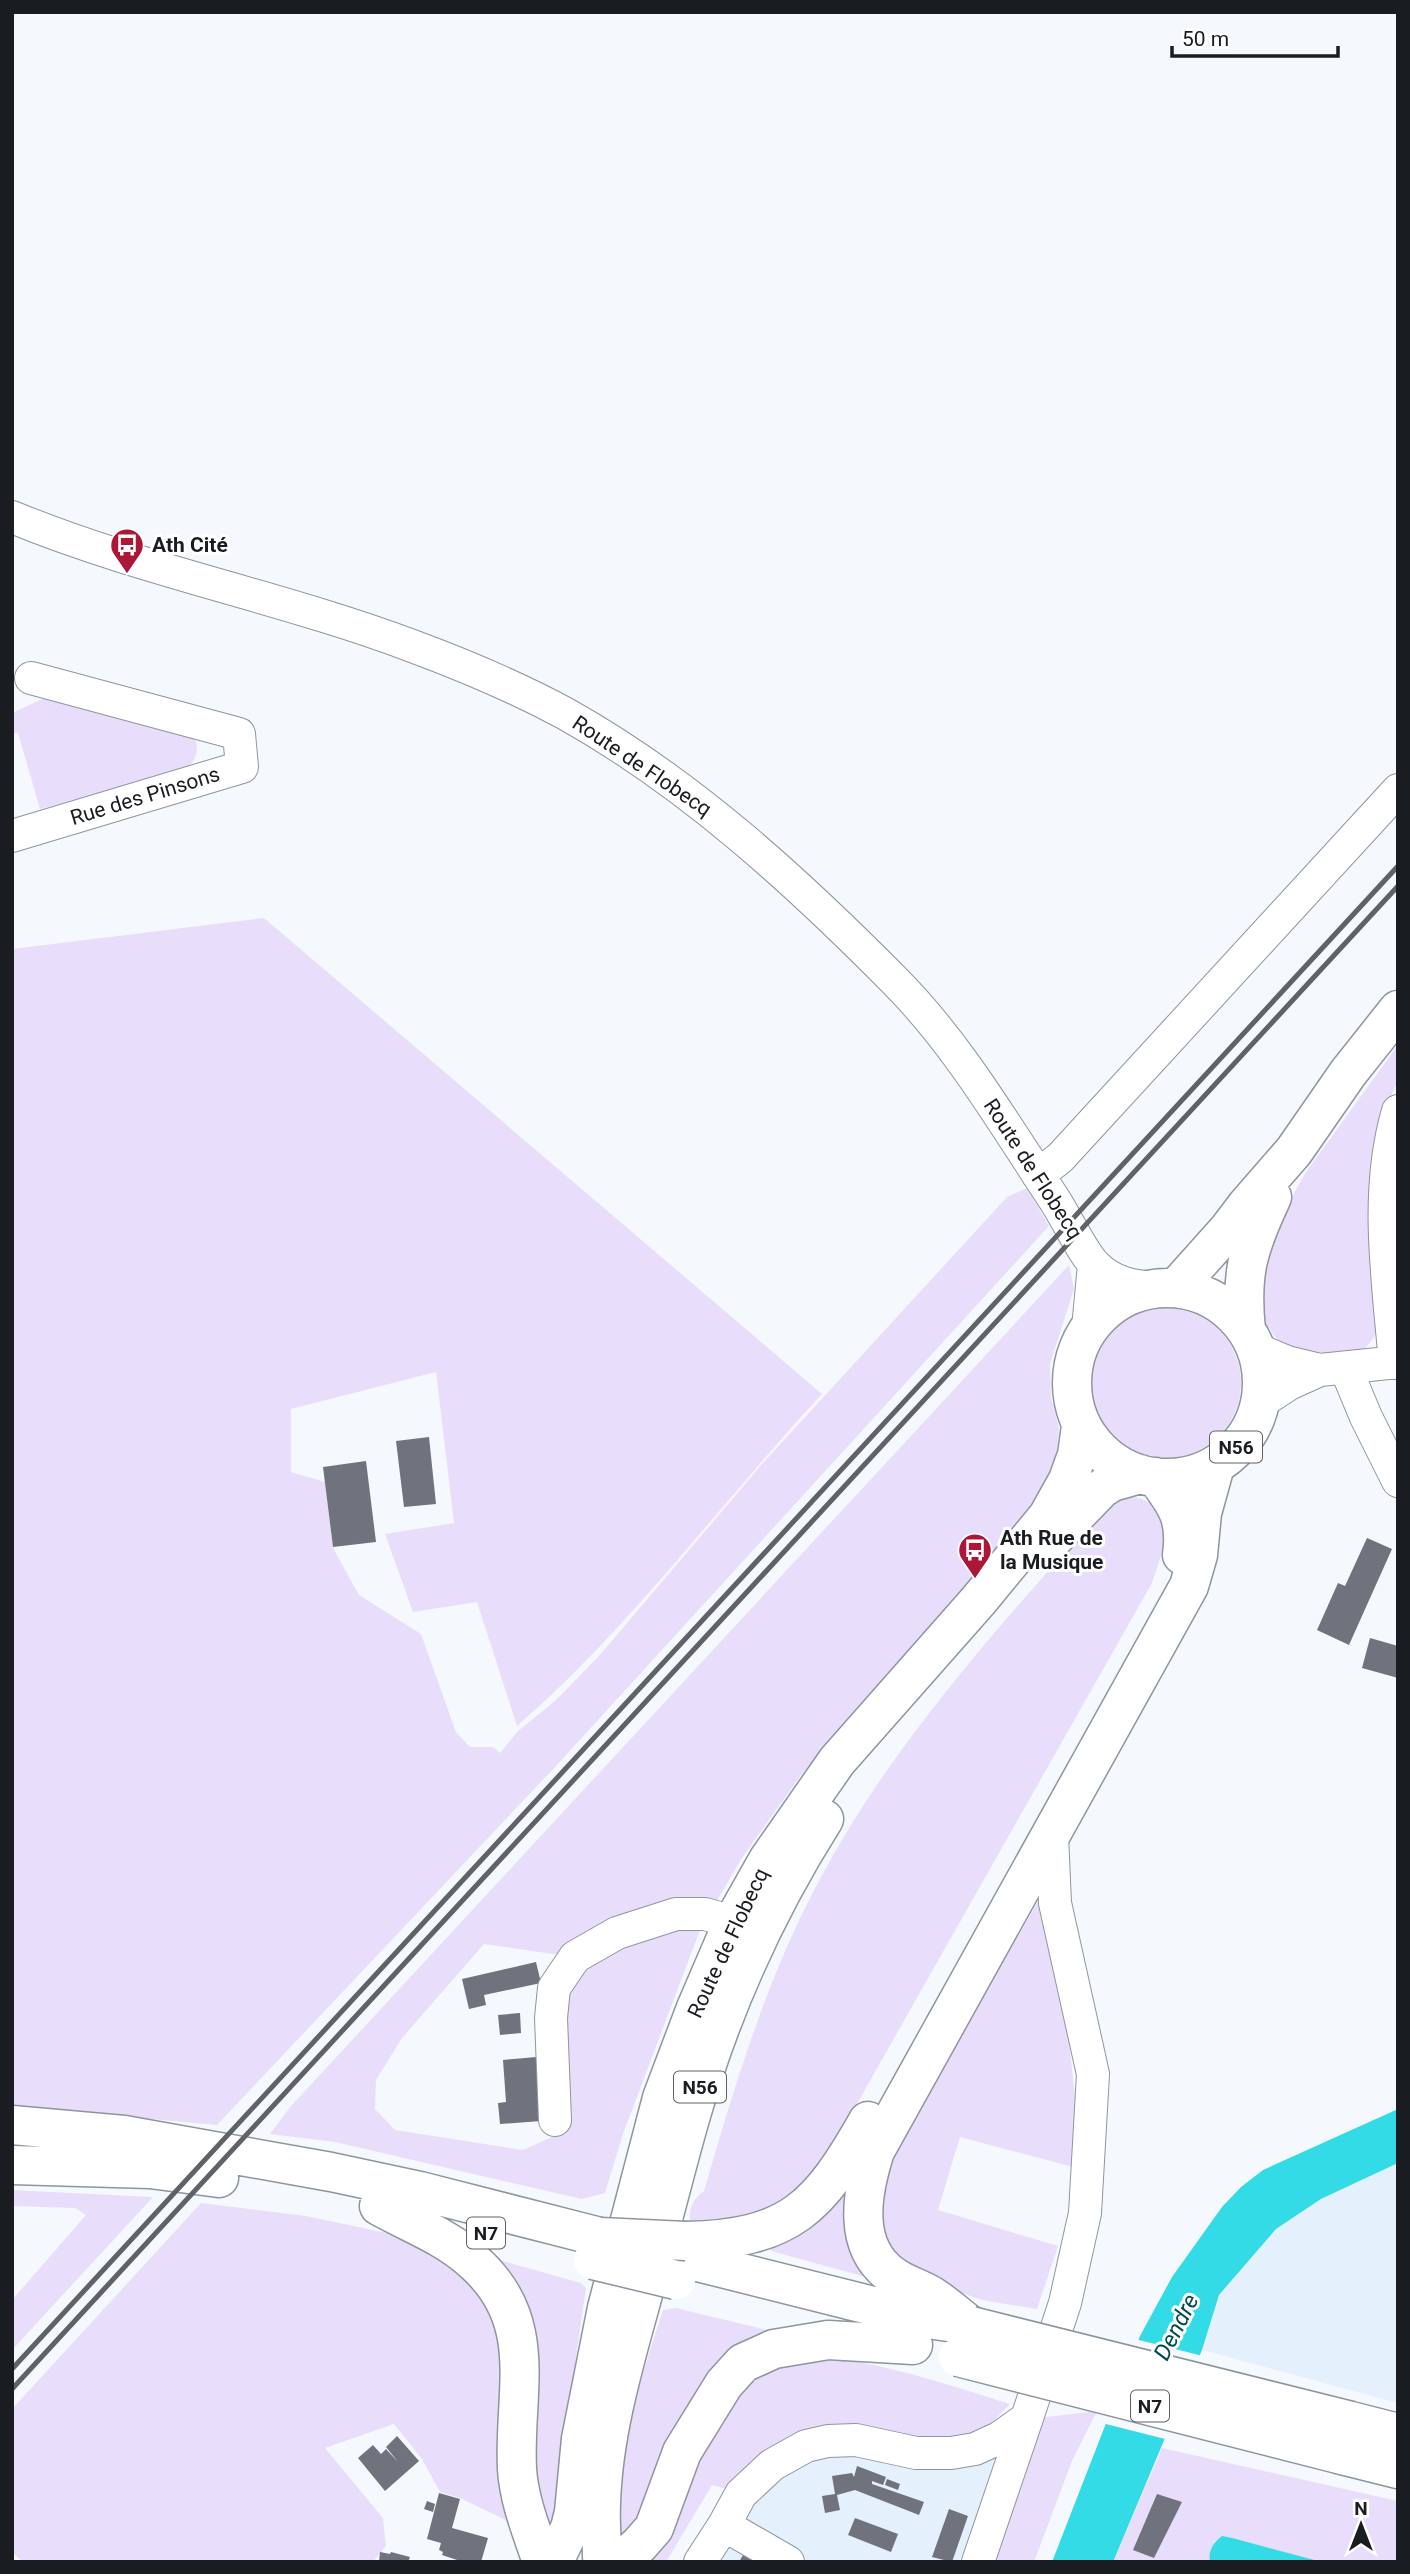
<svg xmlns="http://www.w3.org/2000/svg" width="1410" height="2574" font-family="Roboto,sans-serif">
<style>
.built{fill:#e5f0fd}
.green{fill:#e8defb}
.water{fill:#33dbe6}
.pier{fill:#f5f9fd}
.building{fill:#70727d}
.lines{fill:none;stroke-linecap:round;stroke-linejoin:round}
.minor-casing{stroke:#8d959e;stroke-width:34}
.highway-casing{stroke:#8d959e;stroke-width:41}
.minor{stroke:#fff;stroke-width:32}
.highway{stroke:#fff;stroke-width:38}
.rail{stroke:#5f6266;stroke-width:5}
.highway-bridge-casing{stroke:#8d959e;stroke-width:41;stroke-linecap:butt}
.highway-bridge{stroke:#fff;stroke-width:38}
.labels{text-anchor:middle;stroke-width:6;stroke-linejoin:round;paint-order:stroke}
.shield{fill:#fff;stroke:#5e6063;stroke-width:2}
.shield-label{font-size:19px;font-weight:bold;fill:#191c20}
.poi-label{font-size:21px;font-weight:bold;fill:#191c20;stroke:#fff;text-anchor:start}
.street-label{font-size:21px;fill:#191c20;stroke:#fff}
.water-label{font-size:23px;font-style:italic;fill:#014b50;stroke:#fff}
</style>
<rect width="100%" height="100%" fill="#f5f9fd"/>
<!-- built -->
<path class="built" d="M1398,2163v240l-196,-53 17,-55 57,-66 45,-30z
M975,2449l37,11 -34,102h-278l83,-105z"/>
<!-- green -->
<path class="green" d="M53,694l126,36 17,11c3,13 -2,24 -14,29l-142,39 -22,-76h-6v-20z
M264,918l558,476c-102,110 -193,235 -305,332l-40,-124 -64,10 -28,-78 69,-11 -18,-151 -145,37v63l34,10 8,66 26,47 62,39 35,98 14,15h23l7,6 18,-22 37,-30 44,-45 163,-192 245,-267 20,-9 22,38 -493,540 -339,359 -99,-9 -106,-6v-1161z
M1398,1045v35l-16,36 -4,209 -4,12 -12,16 -36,4 -46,-13 -17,-25 -4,-64 47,-83z
M1069,1265l5,24 -24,75 1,34 8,30 -2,24 -12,36 -19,32 -225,255 -59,83 -27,46 -155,51 -76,-11 -82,94 -26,42 -1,29 20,21 128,20 31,-14 7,-21v-100l15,-39 15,-18 101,-36 8,8 -77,204 -18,59 -23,6 -247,-57 -65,-8 21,-28z
M1091 1383a75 75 0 1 1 150 0a75 75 0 1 1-150 0Z
M1133,1497c50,9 30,53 19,86l-332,586 -48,46 -82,13c-1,-17 0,-27 14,-37 31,-107 63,-214 116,-312 74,-139 182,-256 286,-373l12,-7z
M1041,1896l28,146 8,72 -4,53 -113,-30 -22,73 120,36 -21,63 -55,-9 -32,-11 -58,-30 -18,-54 1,-14z
M846,2184l22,87 -6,5 -91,-25 -1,-4z
M12,2190l141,7 -141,153v-50l74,-85 -11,-7 -63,-2z
M201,2203l105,13 100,21 30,10 61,65 17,212 -54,-26 -20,-6 -18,-33 -28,-35 -69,24 58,70 3,28 -13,16h-350l-11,-10v-143z
M478,2254l103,29 5,5 -17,118 -14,129 -22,-20 -2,-159z
M676,2308l116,28 -34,11 -140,208 4,-92 14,-69 27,-84z
M827,2357c63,8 123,28 183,47l-24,25 -27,14 -88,-7 -141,54 -18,-5 -46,77h-24l47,-97 61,-91z
M1097,2411l-25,50 -38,101h-55l51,-143z
M1162,2448l236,53v61h-285z"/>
<!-- water -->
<path class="water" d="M1398,2109v54l-77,36 -45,30 -57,66 -17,55 -89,212h-61l88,-226 32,-59 50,-70 19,-20 22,-17z
M1222,2536l10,2 90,24h-112c-2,-11 3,-19 12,-26z"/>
<!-- pier -->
<path class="pier" d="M1135,2339l68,17 -34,84 -67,-17z"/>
<!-- building -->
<path class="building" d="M429,1437l7,67 -32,3 -8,-66z
M366,1461l10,81 -43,5 -10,-80z
M1367,1538l25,11 -43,96 -32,-15 21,-47 7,3z
M1370,1638l28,8v32l-36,-10z
M536,1962l5,21 -57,12 2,10 -17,4 -7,-30z
M520,2013l1,20 -21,2 -2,-20z
M536,2057l5,64 -41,3 -2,-21 8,-1 -3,-42z
M397,2436l22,25 -34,30 -27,-33 15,-13 8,9 5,-5 12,13 -12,-15z
M857,2466l29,11 -3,8 -11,-4v3l52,18 -5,13 -64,-25 -18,5 3,15 -15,3 -3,-17 13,-2 -3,-18 20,-3 2,4z
M887,2479l13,5 -2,6 -13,-5z
M439,2493l21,6 -8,29 36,10 -7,24h-18l-21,-7 1,-3 -4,-2 2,-7 -14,-4z
M1157,2494l25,8 -28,56 -21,-8z
M427,2501l8,3 -2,8 -9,-3z
M949,2509l19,7 -16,46 -20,-5z
M855,2518l43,16 -7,18 -43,-17z
M380,2552l10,2 1,-2 19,5 -2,5h-29z
M743,2555l11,7h-15z"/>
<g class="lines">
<!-- minor casing -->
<g class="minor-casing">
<path id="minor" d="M12,517c131,54 271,80 403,130 51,19 103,41 151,67 123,69 229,166 328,266 64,64 110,144 160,219 12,18 29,55 42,67 17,17 36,20 59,22
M12,836l230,-69 -3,-33 -208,-56
M1038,1175l22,-17 338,-368
M1088,1328l6,-63
M1256,1349l31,13 33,8 78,-8
M1395,1363c-7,-84 -21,-170 3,-252
M1346,1369l20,48 32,64
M1260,1403l29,-19 31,-14
M555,2120l-4,-102 3,-30 21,-31 42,-24 59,-19h29l28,8
M724,2525l64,37
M700,2562l24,-37 17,-31 31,-29 34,-19 22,-5 28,-1 60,13h35l24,-4 24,-11 28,-20 38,-115 20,-90 8,-139 -38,-171 -3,-68
M978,2562l49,-144"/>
</g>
<!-- highway casing -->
<g class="highway-casing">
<path id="highway" d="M1072 1383a95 95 0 1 1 190 0a95 95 0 1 1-190 0Z
M1176,1288l52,-58 19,-25 47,-54 54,-78 50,-63
M1246,1330c-6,-56 2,-82 26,-133
M1156,1477c21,28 31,42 26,78
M1050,1542l51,-53 11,-7 28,-8
M12,2125l112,10 207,37 89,19 180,46
M12,2165l138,4 69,9
M379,2206c32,18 69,31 96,57 66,60 38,129 42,206 2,32 15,63 25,93
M686,2241c105,-2 133,-34 182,-120
M682,2258l239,60 41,6
M971,2326c-13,-10 -25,-21 -39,-30 -12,-8 -27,-11 -39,-20 -42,-29 -31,-84 -18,-125l314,-565 9,-31 4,-42 13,-47
M1351,2421l47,12
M1342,2455l56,14
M559,2551l11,-23 4,-16 7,-73 26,-131 55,-210 34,-90 37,-86 35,-62 69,-99 142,-161 69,-84 20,-36 9,-25 4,-29
M602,2557c0,-18 -2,-36 -1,-53 2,-81 31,-166 51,-243 12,-46 24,-93 37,-139 30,-106 76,-210 135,-303
M621,2562l19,-18 14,-16 28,-76 42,-68 19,-21 31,-14 54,-9 85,5"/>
</g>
<!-- minor -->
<use href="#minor" class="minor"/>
<!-- highway -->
<use href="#highway" class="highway"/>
<!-- rail -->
<path class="rail" d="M12,2369l1386,-1503
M12,2389l1386,-1503"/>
<!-- highway-bridge casing -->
<g class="highway-bridge-casing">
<path id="highway-bridge" d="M600,2237l86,4
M593,2260l83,20
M971,2326l380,95
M958,2357l384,98"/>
</g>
<!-- highway-bridge -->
<use href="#highway-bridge" class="highway-bridge"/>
</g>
<!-- icons -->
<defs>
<g id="bus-pin" transform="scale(1.75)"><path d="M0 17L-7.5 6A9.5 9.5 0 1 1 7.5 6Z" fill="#ac1738" stroke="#fff"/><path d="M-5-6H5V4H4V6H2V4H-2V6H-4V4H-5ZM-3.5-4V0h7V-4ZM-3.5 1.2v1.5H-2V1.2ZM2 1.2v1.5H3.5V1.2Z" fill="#fff"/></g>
</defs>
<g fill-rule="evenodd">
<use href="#bus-pin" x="127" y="545"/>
<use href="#bus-pin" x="975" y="1550"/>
</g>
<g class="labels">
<!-- shield labels -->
<g class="shield">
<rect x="1210" y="1431.5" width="52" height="31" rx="5"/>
<rect x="674" y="2071.5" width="52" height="31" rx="5"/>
<rect x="467" y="2217.5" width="38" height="31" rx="5"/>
<rect x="1131" y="2390.5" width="38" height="31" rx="5"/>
</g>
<g class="shield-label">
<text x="1236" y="1454">N56</text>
<text x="700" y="2094">N56</text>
<text x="486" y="2240">N7</text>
<text x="1150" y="2413">N7</text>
</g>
<!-- poi labels -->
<g class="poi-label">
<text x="152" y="552">Ath Cité</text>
<text x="1000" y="1545">Ath Rue de<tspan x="1000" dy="24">la Musique</tspan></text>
</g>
<!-- street labels -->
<g class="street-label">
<text transform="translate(642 766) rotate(34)" y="7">Route de Flobecq</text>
<text transform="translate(145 796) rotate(-17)" y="7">Rue des Pinsons</text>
<text transform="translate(1033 1169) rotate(57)" y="7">Route de Flobecq</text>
<text transform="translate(728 1943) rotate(-65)" y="7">Route de Flobecq</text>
</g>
<!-- water labels -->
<g class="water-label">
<text transform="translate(1176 2327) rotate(-63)" y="8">Dendre</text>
</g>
</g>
<!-- border -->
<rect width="1410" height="2574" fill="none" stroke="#191c20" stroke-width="28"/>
<!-- north arrow -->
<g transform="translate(1361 2525)" stroke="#ffffff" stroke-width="5" paint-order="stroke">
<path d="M0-5L12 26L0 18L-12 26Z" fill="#191c20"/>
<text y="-10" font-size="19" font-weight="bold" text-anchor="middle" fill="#191c20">N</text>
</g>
<!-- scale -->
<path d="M1172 46v10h166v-10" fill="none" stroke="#191c20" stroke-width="3.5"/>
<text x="1182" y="46" font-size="21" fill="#191c20" stroke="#ffffff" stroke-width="5" paint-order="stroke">50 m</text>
</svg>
